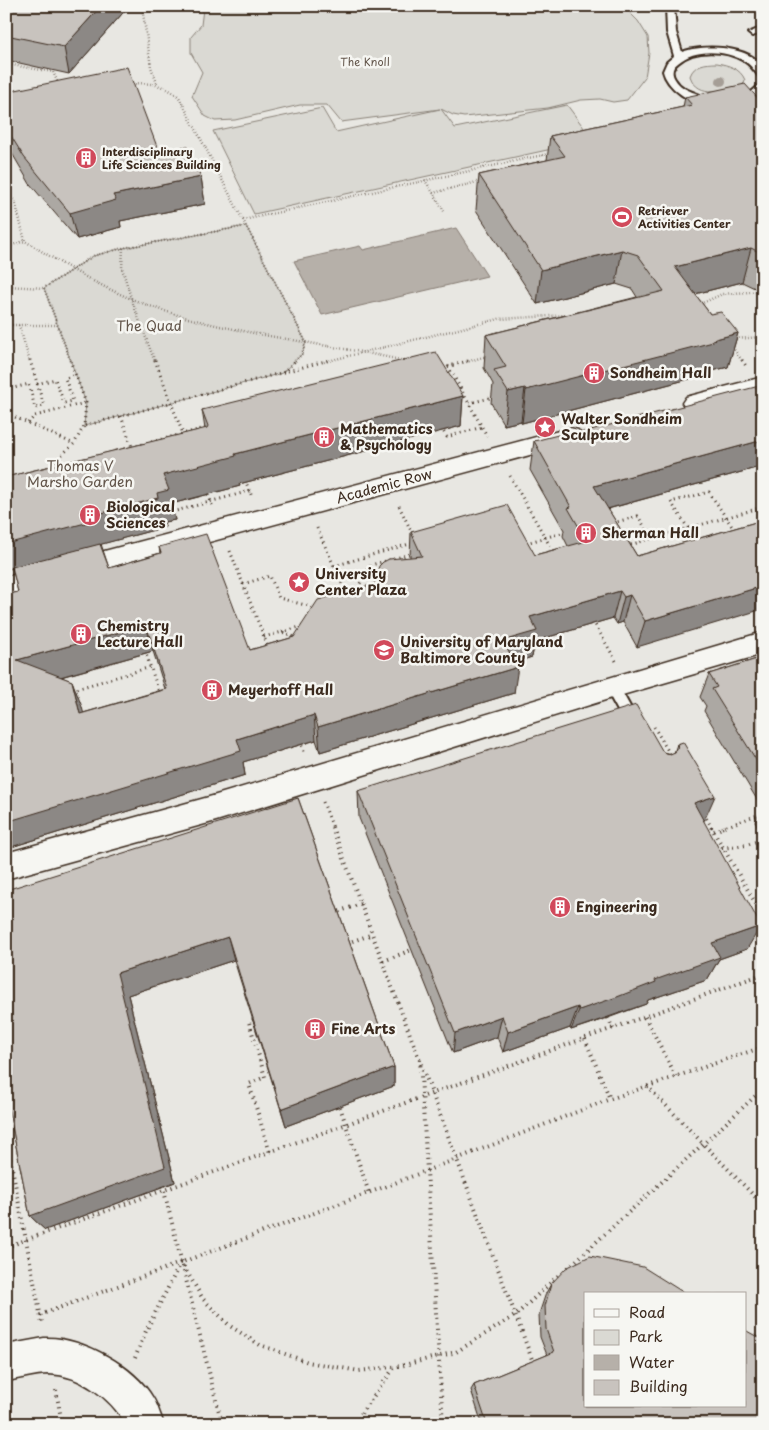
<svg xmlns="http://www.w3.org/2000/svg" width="769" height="1430" font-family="'Playpen Sans',sans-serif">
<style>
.built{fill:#e8e7e2;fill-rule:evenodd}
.green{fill:#dad9d3;stroke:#8a8278}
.water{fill:#b6b0a9;stroke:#857a71}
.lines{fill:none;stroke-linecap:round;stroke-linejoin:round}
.lane-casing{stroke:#3b2a1e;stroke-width:4}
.street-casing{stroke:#3b2a1e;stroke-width:3}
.path-far2{stroke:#3b2a1e;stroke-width:2.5;stroke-dasharray:0.5 2.5;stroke-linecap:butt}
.path-far1{stroke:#3b2a1e;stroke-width:3;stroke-dasharray:1 4;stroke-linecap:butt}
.path{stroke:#3b2a1e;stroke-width:4;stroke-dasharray:1 4.5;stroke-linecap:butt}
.lane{fill:#f6f6f2;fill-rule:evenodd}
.street{fill:#f6f6f2;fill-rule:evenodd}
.path-bridge{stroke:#3b2a1e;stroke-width:3;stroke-dasharray:1 4;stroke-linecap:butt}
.tree{fill:#a59e96}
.wall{fill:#aca8a3;stroke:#3b2a1e;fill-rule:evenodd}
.shaded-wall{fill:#8c8885;stroke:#3b2a1e}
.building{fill:#c8c3be;stroke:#3b2a1e;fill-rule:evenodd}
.labels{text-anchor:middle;stroke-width:5;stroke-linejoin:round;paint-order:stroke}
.far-park-label{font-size:11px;fill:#63564b;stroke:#f6f6f2}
.far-poi-label{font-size:11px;font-weight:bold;fill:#3b2a1e;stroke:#f6f6f2;text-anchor:start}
.park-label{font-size:14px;fill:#63564b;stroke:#f6f6f2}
.poi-label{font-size:14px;font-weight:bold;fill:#3b2a1e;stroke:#f6f6f2;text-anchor:start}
.street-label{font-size:14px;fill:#3b2a1e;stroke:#f6f6f2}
</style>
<rect width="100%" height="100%" fill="#f6f6f2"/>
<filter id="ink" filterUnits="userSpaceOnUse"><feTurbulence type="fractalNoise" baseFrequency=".02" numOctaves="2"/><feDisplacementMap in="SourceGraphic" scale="10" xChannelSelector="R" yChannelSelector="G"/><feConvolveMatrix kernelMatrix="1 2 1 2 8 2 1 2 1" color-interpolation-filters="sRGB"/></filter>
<g filter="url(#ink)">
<!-- built -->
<path class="built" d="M6,6h757v1418h-757zM585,1294h160v112h-160z"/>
<!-- green -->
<path class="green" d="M207,6h416l15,15 10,16 1,16 -4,24 -18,23 -14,2 -13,-3 -19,1 -33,8 -84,9 -11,-2 -12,-6 14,19 112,-23 26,35 -339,74 -41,-83 109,-23 14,24 104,-23 -99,13 -14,-17h-27l-65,15 -20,1 -10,-5 -13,-20 10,-24 -11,-19v-16l10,-12 2,-16z
M717,63c11,2 23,5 28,17l-2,5c-17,4 -45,15 -53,-9 4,-12 16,-13 27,-13z
M246,226l60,116 -4,12 -20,19 -198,53 2,-23 -42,-115 49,-32 30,-8z"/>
<!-- water -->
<path class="water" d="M456,228l31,48 -165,39 -28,-54 66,-15 3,4z"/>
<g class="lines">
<!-- lane casing -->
<g class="lane-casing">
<path id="lane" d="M666,6h8l2,26 6,20c19,-8 68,-7 80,15 1,3 1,8 1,12l-3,-1c-5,-7 -9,-13 -16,-17 -19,-11 -49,-13 -66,2 -6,4 -7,10 -3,16 8,14 26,13 36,22l-2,2c-17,3 -42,-15 -46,-32l4,-9 7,-6 -7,-24z
M763,27v6l-11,3 -4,-3z
M763,82v10c-8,7 -19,13 -29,12v-4l15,-6z
M612,681l5,2 21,38 2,4 -2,4 -5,2 -5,-2 -21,-38 -2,-4 2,-4z"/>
</g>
<!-- street casing -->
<g class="street-casing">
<path id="street" d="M763,377v16l-69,18 -8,-2 -4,-6 4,-6z
M570,428l8,2 4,6 -4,6 -572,155v-20z
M763,632v22l-151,44 -396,123 -210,58v-26l210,-58z
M44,1338c37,-2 91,28 109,60 5,8 7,17 11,26h-38c-16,-26 -45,-49 -77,-50 -14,0 -29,5 -43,7v-36z"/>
</g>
<!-- path-far2 -->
<path class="path-far2" d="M142,6l9,61 6,16
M6,64l47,8 6,13
M129,84c19,-2 35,0 50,13l64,123 309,-67
M425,180l19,31
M433,193l48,-12
M6,194l9,7 10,40c39,24 74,46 117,62 84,32 176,38 263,58
M243,220l63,122 -4,12 -8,8
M6,247l19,-6
M123,248l-1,20 9,30 24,64
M6,286l38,2
M698,305l24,-11 41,-3
M6,325h51
M19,325l11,37
M733,339l30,-2
M731,345l12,17
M71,362l-27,-74 49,-32 30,-8 123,-22
M324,362l175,-43 69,-4
M466,362l21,-6"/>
<!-- path-far1 -->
<path class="path-far1" d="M70,360l16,43 -2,23 245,-66
M155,360l28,74
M403,360l2,1
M742,360l4,6
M448,366l39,70
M443,368l28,-8
M283,373l13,-13
M37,384l18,-5 9,24 9,-2 -8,-23 11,-3
M6,390l23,-6 6,24 9,-2 -14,-46
M469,403l26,-6
M6,413l68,31
M121,416l11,31
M28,423l7,-7 50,-13
M441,428l6,9 35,-10
M132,447l77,-20
M47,468l27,-24 10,-18
M510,476l44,77
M245,480l7,17
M207,490l6,18
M399,506l14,29
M172,512l78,-21
M613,523l25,-7 14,23
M317,528l30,67
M688,528l-17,-26 38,-10 26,39
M526,543l39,-11
M626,546l137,-39
M230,551l38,96
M334,566l79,-23
M243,584l27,-8 9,22 37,10
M593,621l23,40
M264,637l18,-5 15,6
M145,651l15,44
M72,690l79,-23
M654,727l17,29
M300,741l5,13
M323,802l10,26
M704,814l8,14
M722,828l41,-15"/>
<!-- path -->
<path class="path" d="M332,827l201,535
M711,827l52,89
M714,831l11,-4
M722,848l25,-3 14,-5 2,3
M334,913l27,-9
M347,943l26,-9
M383,961l31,-12
M645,1017l31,59
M608,1018l5,11
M253,1020l-4,2 16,55 -16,7 21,69
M585,1039l25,60
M420,1060l23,364
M647,1086l116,119
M340,1107l29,86
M6,1137l36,186
M164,1191l58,233
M6,1247l757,-273
M181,1262l22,37 27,27 30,19 48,17 51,9 41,-5 56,-14 60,-37 45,-42
M568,1268l195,-179
M40,1315l355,-132 215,-84 153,-52
M135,1358l11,-27 35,-69
M56,1390l6,34
M357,1424l5,-12 32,-44"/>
<!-- lane -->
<use href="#lane" class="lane"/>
<!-- street -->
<use href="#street" class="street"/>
<!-- path-bridge -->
<path class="path-bridge" d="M355,592l16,-27 43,-12
M282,632l21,-6"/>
</g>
<!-- trees -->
<circle class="tree" cx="721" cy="81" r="5"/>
<!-- wall -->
<path class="wall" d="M6,6h123l-60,68 -63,-14z
M6,92l153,60 42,25 4,27 -85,17 1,6 -44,12 -47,-55 -24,-41z
M685,97l78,7v188l-21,-10 -47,12 15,20 28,19 -10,34 -24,6v2l-182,48 -1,-2 -17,4 -13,-22 2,-19 -9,-16 2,-33 151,-38 -5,-8 -16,-5 -79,20 -61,-94 3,-35 68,-15 3,-24 133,-29z
M463,396l-2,30 -222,58 1,2 -69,18 4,16 -11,2 1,5 -64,17 8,24 51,-15 -1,-6 91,103 44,-13 80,-53 36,-27 1,-25 124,23 33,-9 -5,-10 1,-6 -34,-60 4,-29 30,-4 199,29 -155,43 29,47 126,-36 -126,127 -14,-25 -6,2 -4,-6 -78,23 -3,16 -17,5 -1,31 -194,59 -4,-12 -73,22 2,13 -237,73 -2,-4v-249l12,-3 -6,-24 -6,2v-93l199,-48 -3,-19zM153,651l12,38 -82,24 -11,-32 -11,-4z
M763,657v179l-8,-14 7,-14 -58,-97 2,-5 -6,-9 9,-23z
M677,744l70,205 -28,10 -12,21 -59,20 -2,4 -38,14 -37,12 -1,-2 -67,24 -6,-15 -44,16 -94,-235 -1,-27 305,-39 7,2 4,-1z
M298,798l96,269v19l-108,40 -52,-166 -106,35 47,187 -130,48 -15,-14 -24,-120z
M763,847v9l-3,-4z
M551,1284l212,140h-281l-11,-34 3,-5 73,-30 -7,-18 -1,-23 7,-21z"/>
<!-- shaded-wall -->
<path class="shaded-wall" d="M101,6h28l-60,68 -5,-27z
M201,177l4,27 -85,17 1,6 -44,12 -7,-26 43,-18z
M751,248l-9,34 -75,19 8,-34z
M622,250l-6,34 -79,20 4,-34z
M738,333l-10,34 -24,6v2l-182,48 4,-33z
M525,388l-4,33 -17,4 4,-33z
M463,396l-2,30 -222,58 1,2 -69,18 4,16 -11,2 1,5 -159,43v-27l85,-27 66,-23 6,-18 72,-21z
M763,440v26l-174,48 5,-28z
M763,586v23l-126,38 8,-26z
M620,591l-7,27 -78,23 -3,16 -34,11 4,-27 28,-24z
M630,595l-7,27 -6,2 7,-27z
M146,625l7,26 -125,35 -11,-26z
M518,667l-4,26 -194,59 -2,-25z
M72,681l10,26 8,32 -10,-25z
M314,715l2,25 -73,22 2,13 -237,73 -2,-4v-22l231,-83z
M715,796l-12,27 -9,-20z
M761,926l-14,23 -28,10 -12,21 -59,20 -2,4 -75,26 8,-20 76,-30 57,-37z
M228,937l6,23 -106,35 47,187 -130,48 -15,-14 87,-243z
M578,1007l-8,21 -67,24 5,-20z
M502,1016l-5,21 -44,16 2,-20z
M394,1067v19l-108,40 -5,-17z"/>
<!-- building -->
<path class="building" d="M6,6h95l-37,41 -58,-12z
M127,67l32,85 28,-6 14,31 -88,18 3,5 -46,13 -46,-56 -18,-29v-36z
M745,84l18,20v150l-12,-6 -76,19 35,47 11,-2 17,21 -26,7 1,2 -187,48 -1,-2 -17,4 -14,-22 12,-3 -20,-32 178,-44 -26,-36 -16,-5 -81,20 -62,-95 86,-19 -15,-20 142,-31 -7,-8z
M436,352l27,44 -228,58 1,2 -73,19 6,15 -12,3 1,5 -67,18 2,5 -87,23v-67l201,-49 1,-2 -6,-16z
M763,385v55l-169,46 43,70 126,-36v66l-118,35 -15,-26 -6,2 -4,-6 -90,26 7,14 -35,10 16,26 -200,60 -4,-12 -77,24 4,12 -235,71v-227l12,-3 -6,-25 88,-23 9,24 52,-15 -2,-6 47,-13 44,116 44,-13 24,-37 56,-16 5,-18 4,-4 6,-3 33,-3 -11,-24 96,-27 28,50 52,-14 -19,-33 3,-1 -37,-66 28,-7 2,3zM146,625l21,64 -87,25 -8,-33 -55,-21z
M763,657v114l-51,-82 5,-2 -8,-13z
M636,705l27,47 7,2 5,-2 3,-5 -1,-3 6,-2 32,54 -21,7 67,123 -49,17 8,14 -65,23 1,2 -39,15 -38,13 -1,-3 -70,25 -6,-16 -47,17 -97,-242z
M298,798l96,269 -113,42 -53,-172 -111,36 48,194 -135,49 -24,-120v-206z
M590,1256l53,11 43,27h-101v112h160v-76l18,10v84h-276l-13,-39 80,-33 -8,-23 -1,-23 6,-22 15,-16z"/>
</g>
<!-- icons -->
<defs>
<g id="building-disc" transform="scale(1.125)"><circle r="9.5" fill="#d1495b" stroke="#f6f6f2"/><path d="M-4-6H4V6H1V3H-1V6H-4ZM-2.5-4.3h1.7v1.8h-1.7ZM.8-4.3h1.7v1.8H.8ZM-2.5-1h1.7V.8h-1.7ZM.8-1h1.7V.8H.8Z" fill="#fff"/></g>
<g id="stadium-disc" transform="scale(1.125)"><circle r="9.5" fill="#d1495b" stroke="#f6f6f2"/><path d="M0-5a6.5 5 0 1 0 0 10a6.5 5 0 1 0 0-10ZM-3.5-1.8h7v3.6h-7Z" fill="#fff"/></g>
<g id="sight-disc" transform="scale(1.125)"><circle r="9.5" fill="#d1495b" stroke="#f6f6f2"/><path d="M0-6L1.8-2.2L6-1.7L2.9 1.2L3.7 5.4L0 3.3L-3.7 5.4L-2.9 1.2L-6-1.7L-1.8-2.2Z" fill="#fff"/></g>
<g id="university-disc" transform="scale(1.125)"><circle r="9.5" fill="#d1495b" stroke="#f6f6f2"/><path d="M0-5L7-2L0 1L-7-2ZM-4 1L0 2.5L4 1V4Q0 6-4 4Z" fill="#fff"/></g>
</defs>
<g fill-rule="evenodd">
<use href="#building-disc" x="86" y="158"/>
<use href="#stadium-disc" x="622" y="217"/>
<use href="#building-disc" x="594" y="373"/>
<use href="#sight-disc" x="545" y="427"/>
<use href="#building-disc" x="324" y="437"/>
<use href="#building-disc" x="90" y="515"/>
<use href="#building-disc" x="586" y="533"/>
<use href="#sight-disc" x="299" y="582"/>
<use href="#building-disc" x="81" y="634"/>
<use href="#university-disc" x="384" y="650"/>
<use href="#building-disc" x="212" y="690"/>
<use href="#building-disc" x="560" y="907"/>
<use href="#building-disc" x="315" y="1029"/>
</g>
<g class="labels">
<!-- far-park labels -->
<g class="far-park-label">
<text x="365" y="66">The Knoll</text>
</g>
<!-- far-poi labels -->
<g class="far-poi-label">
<text x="102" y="156">Interdisciplinary<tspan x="102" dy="13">Life Sciences Building</tspan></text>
<text x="638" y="215">Retriever<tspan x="638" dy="13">Activities Center</tspan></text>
</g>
<!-- park labels -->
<g class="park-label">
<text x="149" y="331">The Quad</text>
<text x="80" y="471">Thomas V<tspan x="80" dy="16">Marsho Garden</tspan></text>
</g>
<!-- poi labels -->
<g class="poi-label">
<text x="610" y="378">Sondheim Hall</text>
<text x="561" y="424">Walter Sondheim<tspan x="561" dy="16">Sculpture</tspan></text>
<text x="340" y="434">Mathematics<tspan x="340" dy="16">&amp; Psychology</tspan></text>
<text x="106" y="512">Biological<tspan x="106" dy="16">Sciences</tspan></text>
<text x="602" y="538">Sherman Hall</text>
<text x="315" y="579">University<tspan x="315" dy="16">Center Plaza</tspan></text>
<text x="97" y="631">Chemistry<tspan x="97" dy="16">Lecture Hall</tspan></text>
<text x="400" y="647">University of Maryland<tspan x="400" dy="16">Baltimore County</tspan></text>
<text x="228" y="695">Meyerhoff Hall</text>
<text x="576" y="912">Engineering</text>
<text x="331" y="1034">Fine Arts</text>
</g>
<!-- street labels -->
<g class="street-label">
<text transform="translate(384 486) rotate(-15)" y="5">Academic Row</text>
</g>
</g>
<!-- margin -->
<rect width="769" height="1430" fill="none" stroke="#f6f6f2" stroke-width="25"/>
<rect x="12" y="12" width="744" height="1405" fill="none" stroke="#3b2a1e" stroke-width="2" filter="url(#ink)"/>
<!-- legend -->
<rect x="584" y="1292" width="162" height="115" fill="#f6f6f2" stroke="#aba49d"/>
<rect x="594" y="1309" width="25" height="8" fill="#f6f6f2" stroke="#aba49d"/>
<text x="629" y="1318" font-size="15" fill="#3b2a1e">Road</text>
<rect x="594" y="1330" width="25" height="15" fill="#dad9d3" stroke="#aba49d"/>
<text x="629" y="1342" font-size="15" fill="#3b2a1e">Park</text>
<rect x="594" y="1355" width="25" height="15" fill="#b6b0a9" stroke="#aba49d"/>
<text x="629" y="1368" font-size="15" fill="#3b2a1e">Water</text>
<rect x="594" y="1380" width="25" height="15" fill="#c8c3be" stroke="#aba49d"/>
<text x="629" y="1392" font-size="15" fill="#3b2a1e">Building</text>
</svg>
